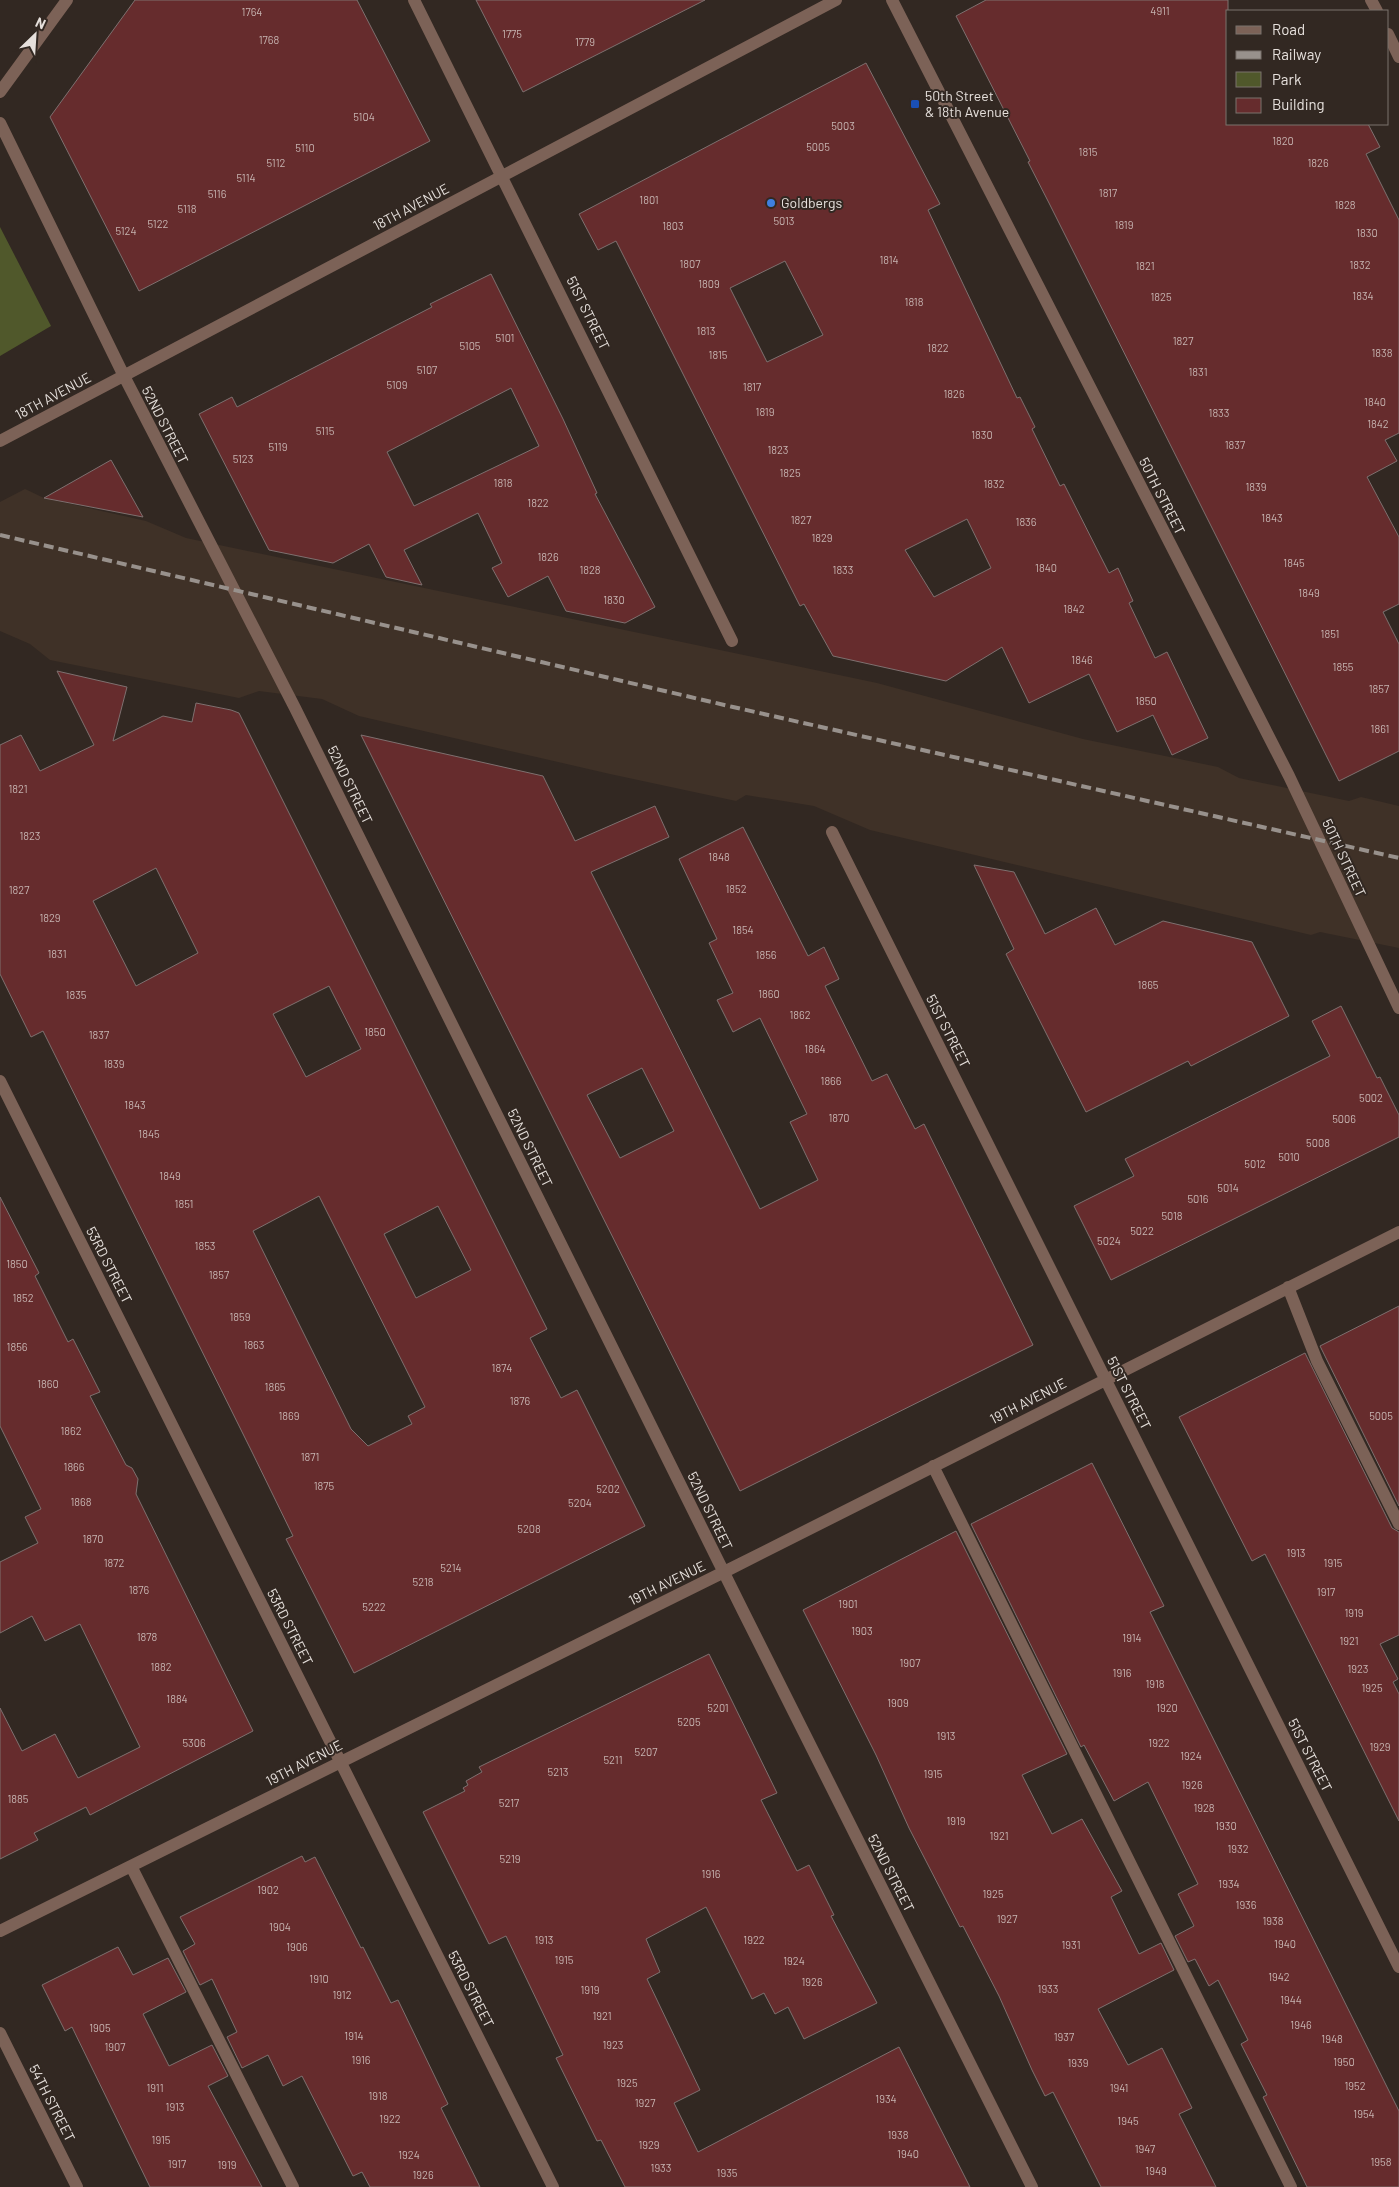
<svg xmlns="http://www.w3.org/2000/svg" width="1399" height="2187" font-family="Barlow,sans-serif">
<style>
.built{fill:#3f3127}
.green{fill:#50582b}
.building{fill:#662c2d;stroke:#7e706f;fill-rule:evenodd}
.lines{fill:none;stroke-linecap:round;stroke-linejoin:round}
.minor{stroke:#7c6257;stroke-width:12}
.rail{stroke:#98918c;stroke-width:4;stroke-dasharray:10 5;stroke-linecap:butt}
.transit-dot{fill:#1a4fb4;stroke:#322822;stroke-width:2}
.shop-dot{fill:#3f7fe0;stroke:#322822;stroke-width:2}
.labels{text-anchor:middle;stroke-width:4;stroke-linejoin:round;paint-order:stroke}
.number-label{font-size:11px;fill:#c6b3b0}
.poi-label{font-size:14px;fill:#e6e0dc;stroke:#322822;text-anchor:start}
.street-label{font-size:14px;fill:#e6e0dc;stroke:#322822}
</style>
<rect width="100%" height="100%" fill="#322822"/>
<!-- built -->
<path class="built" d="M25,489l19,9 102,23 40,17 691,145 206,56 135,28 21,11 110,23 12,-4 38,9v142l-79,-16 -9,3 -441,-105 -56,-24 -68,-11 -10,6 -126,-27 -251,-58 -37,-17 -63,-8 -20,7 -189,-38 -20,-16 -30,-13v-129z"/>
<!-- green -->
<path class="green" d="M0,227l51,99 -51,30z"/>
<!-- building -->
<path class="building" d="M135,0h222l73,141 -291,150 -89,-174z
M476,0h229l-182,92z
M986,0h242v124h140l12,23 -14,7 33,66v213l-14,7 12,21 -30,16 32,60v67l-16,8 16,32v107l-60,30 -290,-578 -21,-41 2,-1 -74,-145z
M866,63l74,141 -12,6 89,188 3,-1 15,30 -3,2 28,57 4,-2 45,89 9,-5 15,33 -4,2 26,55 12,-6 41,86 -36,17 -19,-40 -36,17 -28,-58 -60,29 -27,-56 -56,34 -113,-25 -29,-52 -4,2 -184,-365 -18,9 -19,-36zM785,261l38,74 -56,27 -37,-74zM967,519l24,49 -57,29 -29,-47z
M491,274l72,145 34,74 -2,1 60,113 -30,16 -59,-12 -18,-35 -40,21 -16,-29 10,-5 -24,-50 -74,37 18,35 -36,-8 -17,-33 -36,19 -64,-13 -70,-136 33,-17 5,10 195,-100 -2,-3zM511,388l28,58 -125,60 -27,-54z
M111,460l32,57 -99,-19z
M57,671l70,16 -14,54 50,-25 29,6 4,-19 35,7 8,3 308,616 -17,9 31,60 16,-8 68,136 -291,147 -68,-134 7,-3 -41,-84 -209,-421 -12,6 -31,-63v-229l21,-10 19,36 54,-26zM156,868l42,85 -62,33 -43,-85zM329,986l32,63 -55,28 -33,-63zM319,1196l106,211 -17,9 4,8 -44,22 -17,-17 -98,-198zM438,1206l33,64 -55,28 -32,-64z
M361,735l182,41 32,65 80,-35 14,31 -78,35 169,337 58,-29 -28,-58 17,-8 -47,-96 -27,14 -16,-32 16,-7 -24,-50 8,-4 -38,-80 64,-32 65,129 16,-9 15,32 -14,7 47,95 15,-7 28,55 9,-5 109,221 -293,146zM642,1068l32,63 -54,27 -33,-63z
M974,865l40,7 31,62 51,-26 19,37 48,-24 89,21 37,74 -98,50 -3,-5 -102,51 -80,-158 8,-5z
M1341,1006l36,72 3,-1 19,38v22l-288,143 -37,-74 60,-30 -9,-17 205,-103 -18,-35z
M0,1197l39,76 -4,3 33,66 5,-3 27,53 -10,4 36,69 6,3 6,11 -2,15 117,237 -163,84 -4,-8 -52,26 4,7 -38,19v-151l22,43 33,-17 23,44 62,-31 -60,-123 -35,17 -13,-25 -32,17v-71l38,-19 -13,-26 16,-8 -41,-83z
M1399,1306v200l-79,-160z
M1305,1353l87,175 7,4v103l-19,9 18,35 -5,3 6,12v127l-134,-267 -13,7 -73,-144z
M1092,1463l72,143 -14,6 249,499v76h-92l-44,-90 4,-2 -26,-51 7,-4 -30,-60 -9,6 -14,-27 -7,3 -13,-26 19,-10 -16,-32 20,-10 -50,-102 -34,19 -30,-56 -3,2 -110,-223z
M956,1531l111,223 -45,21 30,59 30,-15 40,72 -11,6 28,57 22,-11 13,27 -76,39 30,56 34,-17 30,60 -13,6 37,73h-115l-48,-95 -8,4 -13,-26 -33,-74 -36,-70 -3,1 -51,-99 -33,-73 -73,-145z
M709,1654l68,139 -16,7 36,71 12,-6 25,50 -3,1 46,87 -73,36 -16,-32 -13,7 -11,-21 -12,6 -46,-92 -60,32 14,33 -13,7 53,111 -26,13 24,49 201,-105 71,140h-345l-24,-47 -4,1 -41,-83 7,-3 -57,-119 -17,8 -66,-132 42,-21 -2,-3 5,-3 -2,-4 16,-9 -3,-5z
M302,1856l3,6 10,-5 46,91 2,-1 28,56 7,-3 50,104 -7,4 39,79h-110l-8,-15 -9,4 -51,-100 -19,10 -15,-31 -26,13 -15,-31 10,-5 -25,-53 -12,6 -17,-34 12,-7 -15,-27z
M118,1947l15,28 35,-17 18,34 -43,22 26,52 43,-21 16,31 -20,10 54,101h-112l-78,-160 -7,4 -23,-46z"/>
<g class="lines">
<!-- minor -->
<path class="minor" d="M414,0l318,641
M892,0l397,776 110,232
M1371,0l6,11
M1388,34l11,23
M0,92l67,-92
M0,123l124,253 171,332 448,903 289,576
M0,441l836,-441
M832,832l567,1135
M0,1081l553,1106
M1288,1287l29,74 82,163
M933,1466l358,721
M131,1866l162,321
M0,1931l724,-359 675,-340
M0,2033l77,154"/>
<!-- rail -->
<path class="rail" d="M0,535l733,172 666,151"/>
</g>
<!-- markers -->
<rect class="transit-dot" x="910" y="99" width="10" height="10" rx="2.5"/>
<circle class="shop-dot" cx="771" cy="203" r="5"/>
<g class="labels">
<!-- number labels -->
<g class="number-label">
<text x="1160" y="15">4911</text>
<text x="252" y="16">1764</text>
<text x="512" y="38">1775</text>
<text x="269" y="44">1768</text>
<text x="585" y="46">1779</text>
<text x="364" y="121">5104</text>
<text x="843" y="130">5003</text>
<text x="1283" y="145">1820</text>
<text x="818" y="151">5005</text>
<text x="305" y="152">5110</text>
<text x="1088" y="156">1815</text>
<text x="276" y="167">5112</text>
<text x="1318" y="167">1826</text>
<text x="246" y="182">5114</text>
<text x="1108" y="197">1817</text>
<text x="217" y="198">5116</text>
<text x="649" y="204">1801</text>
<text x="1345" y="209">1828</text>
<text x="187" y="213">5118</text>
<text x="784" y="225">5013</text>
<text x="158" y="228">5122</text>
<text x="1124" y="229">1819</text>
<text x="673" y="230">1803</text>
<text x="126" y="235">5124</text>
<text x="1367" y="237">1830</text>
<text x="889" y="264">1814</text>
<text x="690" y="268">1807</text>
<text x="1360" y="269">1832</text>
<text x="1145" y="270">1821</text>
<text x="709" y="288">1809</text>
<text x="1363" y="300">1834</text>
<text x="1161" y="301">1825</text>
<text x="914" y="306">1818</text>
<text x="706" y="335">1813</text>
<text x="505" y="342">5101</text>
<text x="1183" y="345">1827</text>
<text x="470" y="350">5105</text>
<text x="938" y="352">1822</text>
<text x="1382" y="357">1838</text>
<text x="718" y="359">1815</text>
<text x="427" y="374">5107</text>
<text x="1198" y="376">1831</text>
<text x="397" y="389">5109</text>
<text x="752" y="391">1817</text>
<text x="954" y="398">1826</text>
<text x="1375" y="406">1840</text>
<text x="765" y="416">1819</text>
<text x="1219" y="417">1833</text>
<text x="1378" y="428">1842</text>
<text x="325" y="435">5115</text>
<text x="982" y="439">1830</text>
<text x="1235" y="449">1837</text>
<text x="278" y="451">5119</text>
<text x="778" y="454">1823</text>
<text x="243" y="463">5123</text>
<text x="790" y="477">1825</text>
<text x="503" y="487">1818</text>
<text x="994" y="488">1832</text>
<text x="1256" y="491">1839</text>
<text x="538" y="507">1822</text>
<text x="1272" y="522">1843</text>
<text x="801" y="524">1827</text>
<text x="1026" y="526">1836</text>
<text x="822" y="542">1829</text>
<text x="548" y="561">1826</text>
<text x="1294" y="567">1845</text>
<text x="1046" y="572">1840</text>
<text x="590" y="574">1828</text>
<text x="843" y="574">1833</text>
<text x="1309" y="597">1849</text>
<text x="614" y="604">1830</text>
<text x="1074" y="613">1842</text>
<text x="1330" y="638">1851</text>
<text x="1082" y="664">1846</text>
<text x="1343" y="671">1855</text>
<text x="1379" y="693">1857</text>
<text x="1146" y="705">1850</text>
<text x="1380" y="733">1861</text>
<text x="18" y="793">1821</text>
<text x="30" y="840">1823</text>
<text x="719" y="861">1848</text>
<text x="736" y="893">1852</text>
<text x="19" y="894">1827</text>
<text x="50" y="922">1829</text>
<text x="743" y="934">1854</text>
<text x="57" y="958">1831</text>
<text x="766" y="959">1856</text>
<text x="1148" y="989">1865</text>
<text x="769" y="998">1860</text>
<text x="76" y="999">1835</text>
<text x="800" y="1019">1862</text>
<text x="375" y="1036">1850</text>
<text x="99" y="1039">1837</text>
<text x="815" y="1053">1864</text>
<text x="114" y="1068">1839</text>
<text x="831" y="1085">1866</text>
<text x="1371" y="1102">5002</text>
<text x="135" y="1109">1843</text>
<text x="839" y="1122">1870</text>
<text x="1344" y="1123">5006</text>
<text x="149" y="1138">1845</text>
<text x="1318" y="1147">5008</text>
<text x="1289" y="1161">5010</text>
<text x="1255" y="1168">5012</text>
<text x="170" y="1180">1849</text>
<text x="1228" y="1192">5014</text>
<text x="1198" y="1203">5016</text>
<text x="184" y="1208">1851</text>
<text x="1172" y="1220">5018</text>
<text x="1142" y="1235">5022</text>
<text x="1109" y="1245">5024</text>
<text x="205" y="1250">1853</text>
<text x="17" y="1268">1850</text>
<text x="219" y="1279">1857</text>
<text x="23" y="1302">1852</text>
<text x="240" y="1321">1859</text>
<text x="254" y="1349">1863</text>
<text x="17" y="1351">1856</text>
<text x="502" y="1372">1874</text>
<text x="48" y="1388">1860</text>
<text x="275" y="1391">1865</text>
<text x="520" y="1405">1876</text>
<text x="289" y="1420">1869</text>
<text x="1381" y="1420">5005</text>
<text x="71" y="1435">1862</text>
<text x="310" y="1461">1871</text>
<text x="74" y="1471">1866</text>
<text x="324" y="1490">1875</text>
<text x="608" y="1493">5202</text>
<text x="81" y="1506">1868</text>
<text x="580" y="1507">5204</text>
<text x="529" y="1533">5208</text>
<text x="93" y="1543">1870</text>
<text x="1296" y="1557">1913</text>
<text x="114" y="1567">1872</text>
<text x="1333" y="1567">1915</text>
<text x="451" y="1572">5214</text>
<text x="423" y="1586">5218</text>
<text x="139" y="1594">1876</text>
<text x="1326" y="1596">1917</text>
<text x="848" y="1608">1901</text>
<text x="374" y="1611">5222</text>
<text x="1354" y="1617">1919</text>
<text x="862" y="1635">1903</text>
<text x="147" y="1641">1878</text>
<text x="1132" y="1642">1914</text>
<text x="1349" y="1645">1921</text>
<text x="910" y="1667">1907</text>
<text x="161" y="1671">1882</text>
<text x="1358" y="1673">1923</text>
<text x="1122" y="1677">1916</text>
<text x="1155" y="1688">1918</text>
<text x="1372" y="1692">1925</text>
<text x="177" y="1703">1884</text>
<text x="898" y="1707">1909</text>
<text x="718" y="1712">5201</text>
<text x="1167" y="1712">1920</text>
<text x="689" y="1726">5205</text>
<text x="946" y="1740">1913</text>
<text x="194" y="1747">5306</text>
<text x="1159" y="1747">1922</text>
<text x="1380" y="1751">1929</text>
<text x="646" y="1756">5207</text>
<text x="1191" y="1760">1924</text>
<text x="613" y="1764">5211</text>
<text x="558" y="1776">5213</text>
<text x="933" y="1778">1915</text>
<text x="1192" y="1789">1926</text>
<text x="18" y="1803">1885</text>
<text x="509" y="1807">5217</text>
<text x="1204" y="1812">1928</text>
<text x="956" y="1825">1919</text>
<text x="1226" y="1830">1930</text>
<text x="999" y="1840">1921</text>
<text x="1238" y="1853">1932</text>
<text x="510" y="1863">5219</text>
<text x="711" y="1878">1916</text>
<text x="1229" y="1888">1934</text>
<text x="268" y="1894">1902</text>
<text x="993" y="1898">1925</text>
<text x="1246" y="1909">1936</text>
<text x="1007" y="1923">1927</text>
<text x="1273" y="1925">1938</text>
<text x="280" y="1931">1904</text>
<text x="544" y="1944">1913</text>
<text x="754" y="1944">1922</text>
<text x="1285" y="1948">1940</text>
<text x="1071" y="1949">1931</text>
<text x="297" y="1951">1906</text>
<text x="564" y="1964">1915</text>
<text x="794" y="1965">1924</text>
<text x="1279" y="1981">1942</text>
<text x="319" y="1983">1910</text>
<text x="812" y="1986">1926</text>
<text x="1048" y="1993">1933</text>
<text x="590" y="1994">1919</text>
<text x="342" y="1999">1912</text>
<text x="1291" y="2004">1944</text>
<text x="602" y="2020">1921</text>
<text x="1301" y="2029">1946</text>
<text x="100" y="2032">1905</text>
<text x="354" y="2040">1914</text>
<text x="1064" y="2041">1937</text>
<text x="1332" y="2043">1948</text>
<text x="613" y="2049">1923</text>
<text x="115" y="2051">1907</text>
<text x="361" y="2064">1916</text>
<text x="1344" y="2066">1950</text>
<text x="1078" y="2067">1939</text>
<text x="627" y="2087">1925</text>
<text x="1355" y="2090">1952</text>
<text x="155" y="2092">1911</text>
<text x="1119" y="2092">1941</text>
<text x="378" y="2100">1918</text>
<text x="886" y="2103">1934</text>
<text x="645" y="2107">1927</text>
<text x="175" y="2111">1913</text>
<text x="1364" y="2118">1954</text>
<text x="390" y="2123">1922</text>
<text x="1128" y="2125">1945</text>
<text x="898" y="2139">1938</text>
<text x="161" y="2144">1915</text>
<text x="649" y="2149">1929</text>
<text x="1145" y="2153">1947</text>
<text x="908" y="2158">1940</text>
<text x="409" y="2159">1924</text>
<text x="1381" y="2166">1958</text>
<text x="177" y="2168">1917</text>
<text x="227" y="2169">1919</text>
<text x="661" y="2172">1933</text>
<text x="1156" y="2175">1949</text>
<text x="727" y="2177">1935</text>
<text x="423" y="2179">1926</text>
</g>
<!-- poi labels -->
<g class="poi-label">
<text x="925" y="101">50th Street<tspan x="925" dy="16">&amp; 18th Avenue</tspan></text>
<text x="781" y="208">Goldbergs</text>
</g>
<!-- street labels -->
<g class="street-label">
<text transform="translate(411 207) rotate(-28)" y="5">18TH AVENUE</text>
<text transform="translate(588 313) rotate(64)" y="5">51ST STREET</text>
<text transform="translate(53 396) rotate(-28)" y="5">18TH AVENUE</text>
<text transform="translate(165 425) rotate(63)" y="5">52ND STREET</text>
<text transform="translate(1162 496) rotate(63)" y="5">50TH STREET</text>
<text transform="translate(350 785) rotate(64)" y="5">52ND STREET</text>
<text transform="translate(1344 858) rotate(65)" y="5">50TH STREET</text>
<text transform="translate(948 1031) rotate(63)" y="5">51ST STREET</text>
<text transform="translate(530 1148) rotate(64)" y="5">52ND STREET</text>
<text transform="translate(109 1265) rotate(63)" y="5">53RD STREET</text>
<text transform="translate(1129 1393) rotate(63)" y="5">51ST STREET</text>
<text transform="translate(1028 1401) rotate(-27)" y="5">19TH AVENUE</text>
<text transform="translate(710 1511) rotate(64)" y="5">52ND STREET</text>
<text transform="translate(667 1583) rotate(-26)" y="5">19TH AVENUE</text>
<text transform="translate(290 1627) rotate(63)" y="5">53RD STREET</text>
<text transform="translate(1310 1755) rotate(63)" y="5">51ST STREET</text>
<text transform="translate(304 1763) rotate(-27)" y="5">19TH AVENUE</text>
<text transform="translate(891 1873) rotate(63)" y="5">52ND STREET</text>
<text transform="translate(471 1989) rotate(63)" y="5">53RD STREET</text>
<text transform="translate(52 2103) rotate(63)" y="5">54TH STREET</text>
</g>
</g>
<!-- legend -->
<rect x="1226" y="10" width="162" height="115" fill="#322822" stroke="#7a726c"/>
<rect x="1236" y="26" width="25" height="8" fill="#7c6257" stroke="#7a726c"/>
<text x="1272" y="35" font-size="15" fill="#e6e0dc">Road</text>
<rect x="1236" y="51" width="25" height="8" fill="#98918c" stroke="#7a726c"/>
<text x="1272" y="60" font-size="15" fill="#e6e0dc">Railway</text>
<rect x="1236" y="72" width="25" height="15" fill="#50582b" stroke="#7a726c"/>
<text x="1272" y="85" font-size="15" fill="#e6e0dc">Park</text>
<rect x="1236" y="98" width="25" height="15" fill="#662c2d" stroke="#7a726c"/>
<text x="1272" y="110" font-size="15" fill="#e6e0dc">Building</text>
<!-- north arrow -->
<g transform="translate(35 35) rotate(25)" stroke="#322822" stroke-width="4" paint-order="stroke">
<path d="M0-4L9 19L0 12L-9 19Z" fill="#e6e0dc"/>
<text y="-8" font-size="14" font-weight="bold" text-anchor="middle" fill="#e6e0dc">N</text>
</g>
</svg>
